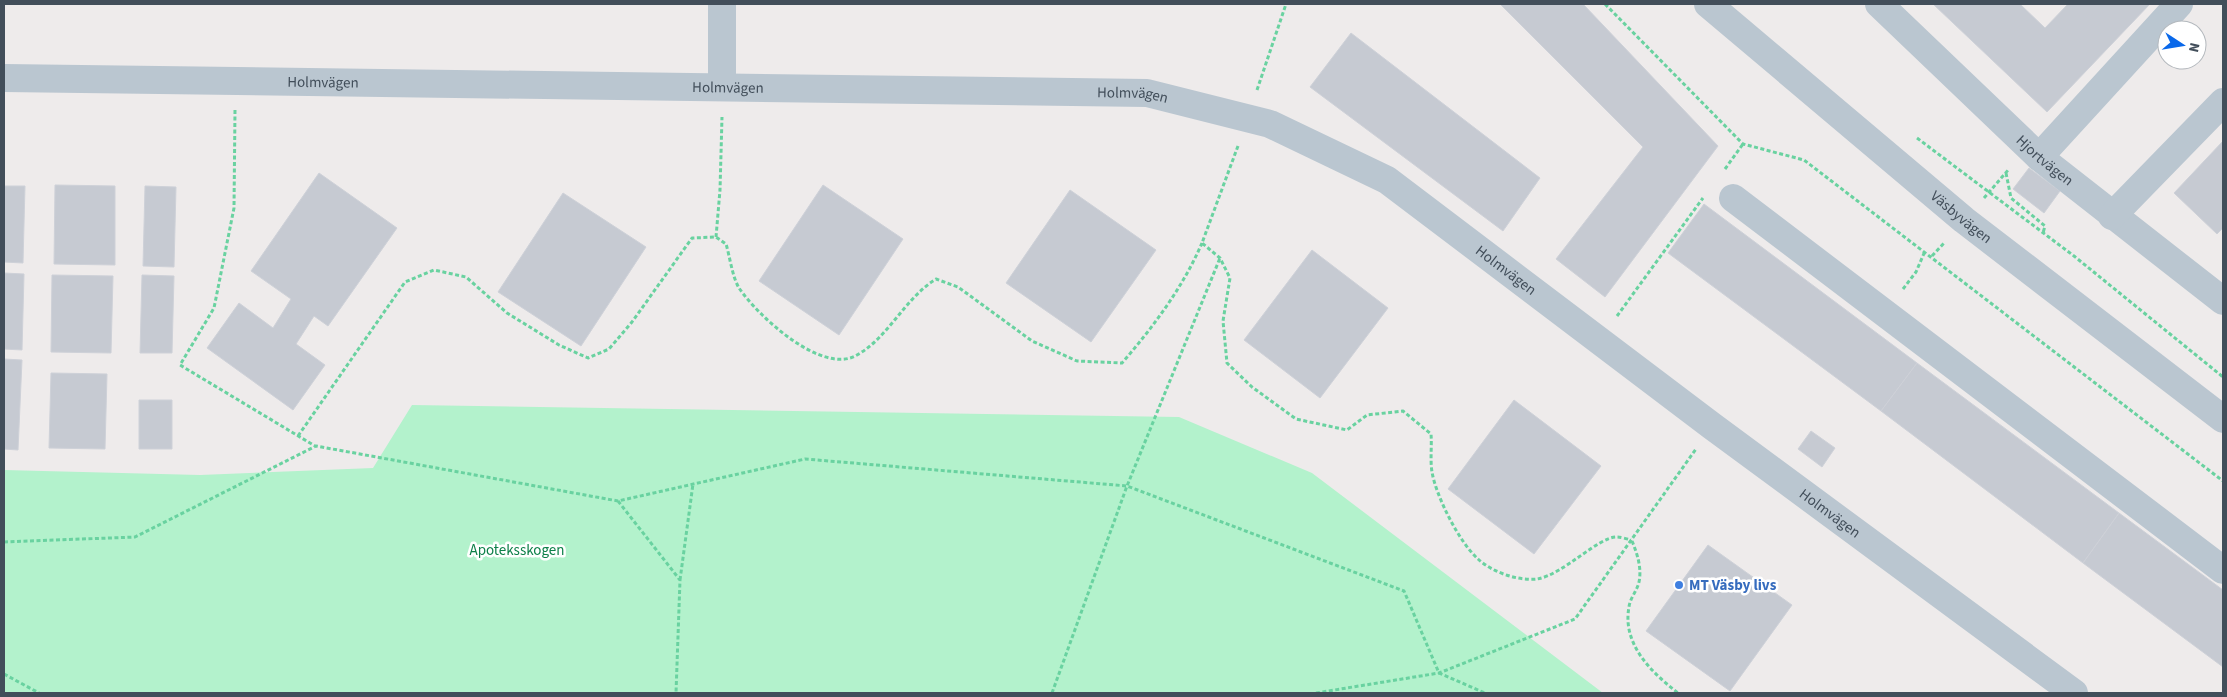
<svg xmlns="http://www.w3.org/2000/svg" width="2227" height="697" font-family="'Source Sans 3',sans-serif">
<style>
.green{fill:#b3f2cc}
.building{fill:#c6cad2;stroke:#ced1d8}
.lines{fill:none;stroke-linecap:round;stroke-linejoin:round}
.path{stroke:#69d2a0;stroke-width:3;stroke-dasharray:4 2.5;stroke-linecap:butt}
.minor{stroke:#bac6d0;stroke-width:28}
.shop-dot{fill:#3f7fe0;stroke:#fff;stroke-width:2}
.labels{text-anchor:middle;stroke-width:5;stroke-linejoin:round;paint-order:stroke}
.street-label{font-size:15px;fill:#424e5a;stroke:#fff}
.park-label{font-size:15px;fill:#0e8049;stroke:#fff}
.shop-label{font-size:15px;font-weight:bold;fill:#366cbe;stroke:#fff;text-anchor:start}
</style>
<rect width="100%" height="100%" fill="#eeebeb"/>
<!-- green -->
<path class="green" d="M412,405l767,12 133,56 291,220h-1599v-223l196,5 173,-7z"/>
<!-- building -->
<path class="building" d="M1500,4h83l135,142 -113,151 -49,-38 87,-112z
M1933,4h87l25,24 23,-24h82l-103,108z
M1351,33l189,145 -37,53 -193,-144z
M2223,141v87l-6,6 -43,-41z
M2029,168l31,23 -16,22 -31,-24z
M319,173l78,55 -69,98 -14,-10 -18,28 29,21 -32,45 -86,-62 32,-45 34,25 18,-29 -40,-28z
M55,185l60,1v79l-61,-1z
M823,185l80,54 -64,96 -80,-54z
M4,186h21l-2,77 -19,-1z
M145,186l31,1 -2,80 -31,-1z
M1070,190l86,60 -65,92 -85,-59z
M563,193l83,54 -65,99 -83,-54z
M1704,204l213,159 -36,48 -213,-158z
M1312,250l76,58 -68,90 -76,-58z
M4,273l20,1 -2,76 -18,-1z
M52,275l61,1 -2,77 -60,-1z
M142,275l32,1 -2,77h-32z
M4,359l18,1 -4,90 -14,-1z
M1917,363l202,150 -36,50 -202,-152z
M51,373l56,1 -2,75 -56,-1z
M139,400h33v49h-33z
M1514,400l87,66 -67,88 -86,-65z
M1811,431l24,17 -13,19 -24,-18z
M2119,513l104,77v77l-140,-104z
M1708,545l84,60 -62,86 -84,-60z"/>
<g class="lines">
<!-- path -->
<path class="path" d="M1605,4l138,140 61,16 419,321
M1257,90l29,-86
M235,110l-1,98 -20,100 -34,57 135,81
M1917,138l157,118 149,121
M1238,146l-36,97 18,15 10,20 -7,43 4,42 25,24 44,32 51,11 20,-15 36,-4 28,23c1,12 -1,26 1,38 4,24 27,70 46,87 14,13 39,22 59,20 26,-4 62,-43 80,-42 4,0 10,2 14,3
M1725,169l18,-25
M2006,173l5,25 34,28 -2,7
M1984,198l25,-29
M716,237l4,-47 2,-73
M1932,256l13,-14
M1903,289l13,-17 9,-21
M1617,316l86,-118
M298,436l107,-154 29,-12 32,7 41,36 52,32 29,13 21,-9 23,-27 60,-84 24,-1 10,7c4,13 6,32 13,44 18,27 83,88 118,67 32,-18 47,-56 79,-76l22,8 74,54 45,20 45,2c32,-37 61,-76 80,-120
M618,501l62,79 -4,113
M1632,541c5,12 10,27 7,41 -2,9 -9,16 -10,25 -7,37 22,65 49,86
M4,542l131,-5 181,-91 302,55 187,-42 322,27 277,105 35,82 46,20
M680,580l13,-96
M4,674l35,19
M1052,693l75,-207 93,-228
M1316,693l123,-20 136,-54 121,-170"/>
<!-- minor -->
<g class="minor">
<path id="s1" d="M1708,4l256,216 259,199"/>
<path id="s2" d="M1879,4l160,153 184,144"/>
<path id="s3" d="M4,78l1143,15 123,31 117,56 325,246 362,267"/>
<path d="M722,86v-82"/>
<path d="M2039,157l140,-153"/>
<path d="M1733,198l490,372"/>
<path d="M2112,216l111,-114"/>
</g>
</g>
<!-- markers -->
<circle class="shop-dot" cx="1679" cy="585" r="5"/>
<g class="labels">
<!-- street labels -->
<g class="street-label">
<text dy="5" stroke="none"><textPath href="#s3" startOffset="319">Holmvägen</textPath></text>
<text dy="5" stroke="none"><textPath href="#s3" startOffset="724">Holmvägen</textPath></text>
<text dy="5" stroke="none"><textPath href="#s3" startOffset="1129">Holmvägen</textPath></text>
<text dy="5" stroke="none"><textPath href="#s2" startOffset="228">Hjortvägen</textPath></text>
<text dy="5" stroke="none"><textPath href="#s1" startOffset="331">Väsbyvägen</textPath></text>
<text dy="5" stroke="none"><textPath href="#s3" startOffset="1549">Holmvägen</textPath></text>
<text dy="5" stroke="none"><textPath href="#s3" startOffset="1954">Holmvägen</textPath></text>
</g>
<!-- park labels -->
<g class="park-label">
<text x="517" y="555">Apoteksskogen</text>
</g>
<!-- shop labels -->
<g class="shop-label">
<text x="1689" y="590">MT Väsby livs</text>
</g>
</g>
<!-- border -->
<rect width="2227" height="697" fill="none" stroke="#424e5a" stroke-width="10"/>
<!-- north arrow -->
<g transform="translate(2182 45) rotate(102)"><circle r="24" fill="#ffffff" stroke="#b3b8bd"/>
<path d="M0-4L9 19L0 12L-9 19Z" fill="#0968ea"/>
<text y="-8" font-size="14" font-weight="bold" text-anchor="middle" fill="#424e5a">N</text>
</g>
</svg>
